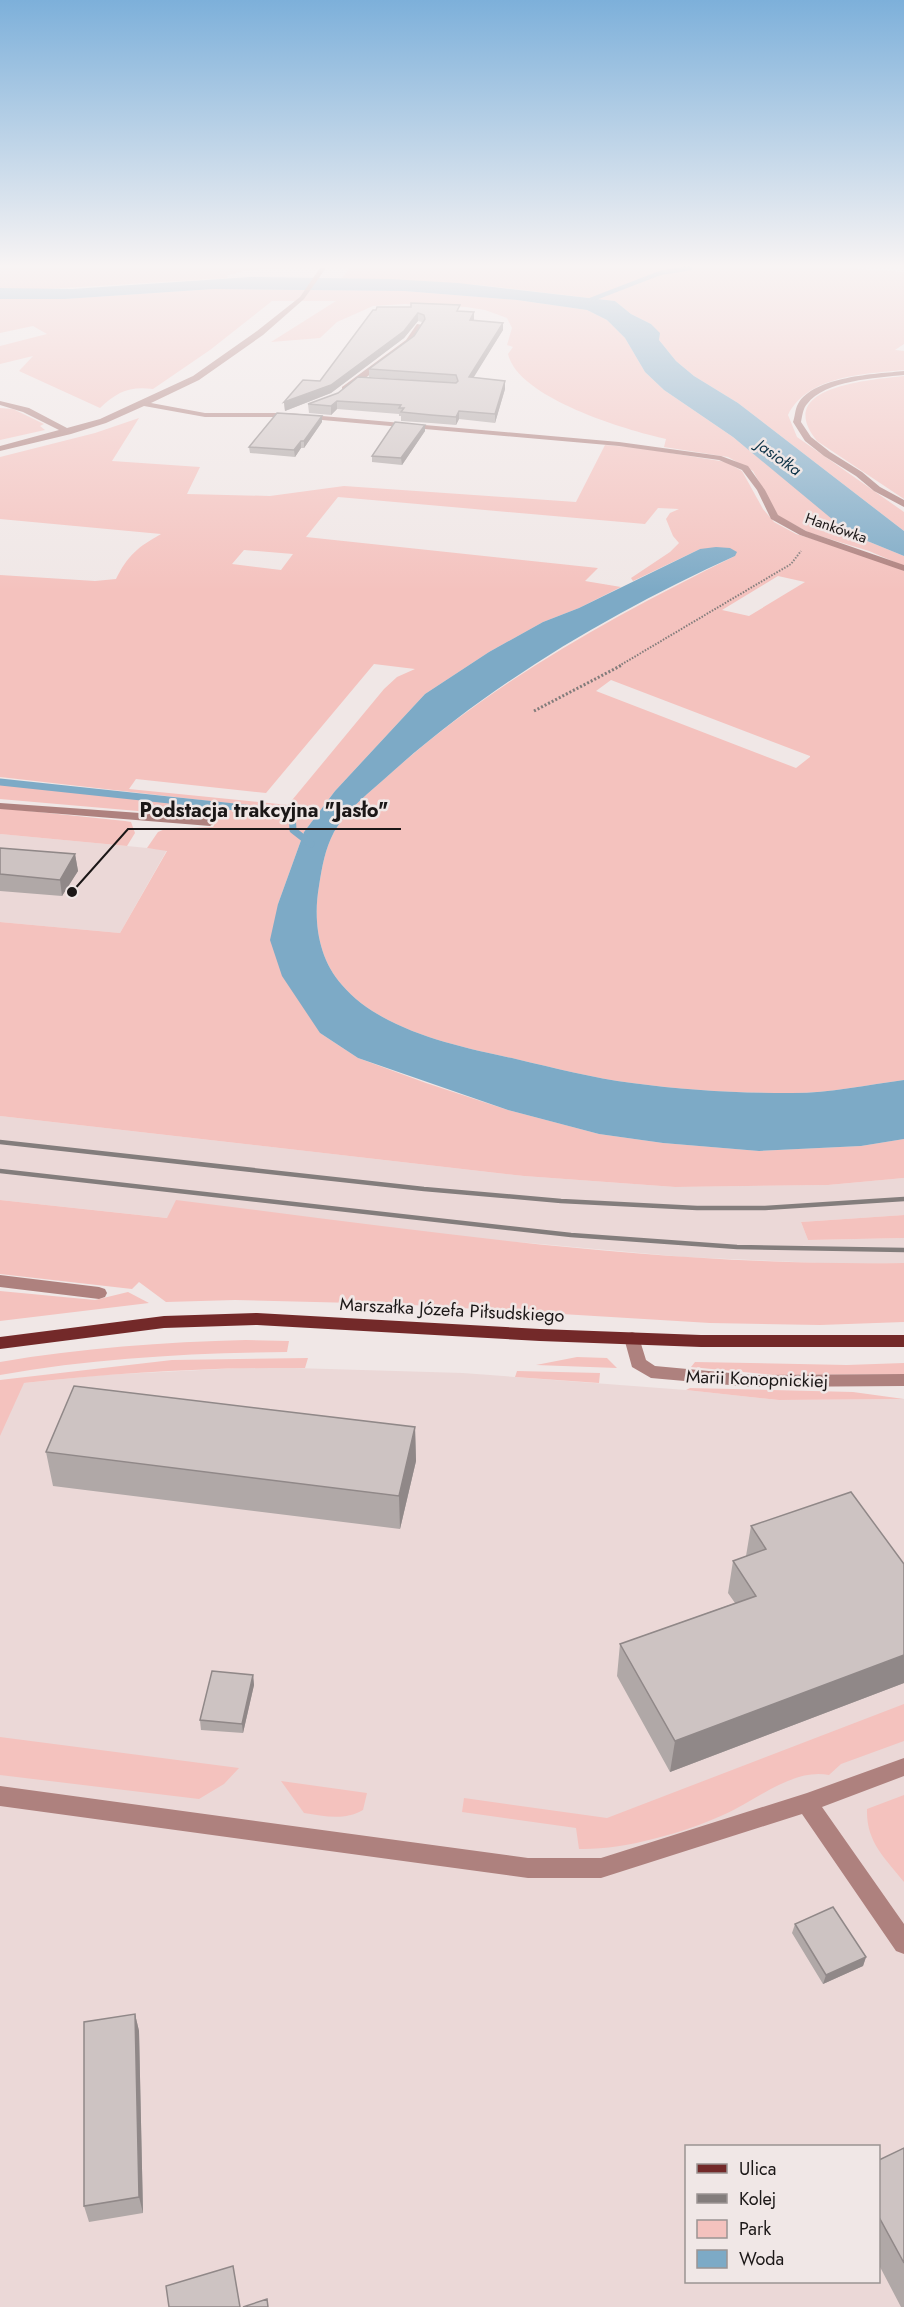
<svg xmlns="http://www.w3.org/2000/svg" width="904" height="2307" font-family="Jost,sans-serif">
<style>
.built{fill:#ebd8d7;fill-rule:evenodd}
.green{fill:#f4c2be;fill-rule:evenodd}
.water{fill:#7daac6}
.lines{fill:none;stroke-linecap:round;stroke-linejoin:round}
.stream-far1{stroke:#7daac6;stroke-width:4.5}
.stream{stroke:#7daac6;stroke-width:7}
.path-far1{stroke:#827c7b;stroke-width:2;stroke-dasharray:1.5 1.5;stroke-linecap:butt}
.path{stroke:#827c7b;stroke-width:3;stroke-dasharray:2 2;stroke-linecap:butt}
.minor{fill:#ae817e;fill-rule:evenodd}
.major{fill:#732929;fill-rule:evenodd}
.rail{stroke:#837d7c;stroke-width:4.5}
.wall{fill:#b0a8a7}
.shaded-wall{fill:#908888}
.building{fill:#cdc3c2;stroke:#908888;stroke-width:1.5}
.labels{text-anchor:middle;stroke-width:5;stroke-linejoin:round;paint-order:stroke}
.far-street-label{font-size:15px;fill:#1b1717;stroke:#f0e7e6}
.far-water-label{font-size:16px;font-style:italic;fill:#0c3247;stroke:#f0e7e6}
.street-label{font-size:18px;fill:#1b1717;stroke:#f0e7e6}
.leader{fill:none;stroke:#1b1717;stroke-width:2}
.callout-dot{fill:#1b1717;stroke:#f0e7e6;stroke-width:2}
.callout-label{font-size:20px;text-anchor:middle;font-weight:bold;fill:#1b1717;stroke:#f0e7e6;stroke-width:5;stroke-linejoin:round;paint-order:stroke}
</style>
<rect width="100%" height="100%" fill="#f0e7e6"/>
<!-- built -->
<path class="built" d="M0,834l127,12 40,4 -47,83 -120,-11z
M0,1116l524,60 151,11 153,-2 76,-7v37l-103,7 7,18 96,-2v25l-65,1 -155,-7 -155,-14 -361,-25 -168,-18z
M261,1367l202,6 223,17 93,10 125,-1v908h-904v-919l24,-5 78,-8zM686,2146h192v136h-192z"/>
<!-- green -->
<path class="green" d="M0,268h285l-36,2 -21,5 -1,3 -197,12 -30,-2z
M349,268h496l59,4v72l-9,6 9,1v19c-39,4 -96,5 -116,45l9,22 107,75v19l-166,-128 -44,-27 -18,-15 -17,-21 -8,-16 -20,-10 -16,-13 -134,-16 -139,-7z
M214,289l190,2 113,9 70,10 20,10 18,18 20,34 19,18 69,47 122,99 49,20v10l-35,-15 -59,-18 -32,-17 -25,-45 -25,-14 -64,-10 2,-8c-40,-9 -148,-41 -158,-85l5,-7 -6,-2 5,-17 -5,-10 -22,-8 -19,-3 -61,-3 -32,2 -36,16 -17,16 -49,4 65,-41h-64l-62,49 -57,39c-24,-3 -36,3 -53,19l-81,-37 14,-15 -33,8v-18l47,-12 -14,-8 -33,7v-34h65z
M904,376v123l-87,-58c-45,-55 54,-61 87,-65z
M0,408l13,1 31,15 -4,2 5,4 -45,10z
M139,418l-27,43 88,6 -13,27 83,2 74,-10 232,16 29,-57 35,3 86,14 16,9 21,38 11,13 22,12 74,22 34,15v509c-38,5 -79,14 -117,13 -52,0 -104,-3 -155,-10 -39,-5 -78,-15 -116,-24 -56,-12 -135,-28 -174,-74 -24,-27 -29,-65 -23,-99 3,-19 6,-37 15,-54 13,-23 36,-40 56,-58 102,-92 222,-157 345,-218l-35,-7 -67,32 -2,-3 39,-26 9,-9 -6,-7 -7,-17 4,-6 9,-4 -21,-1 -13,16 -307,-27 -32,40 292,31 -13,13 36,6 -42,21 -36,14 -54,30 -64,42 -90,97 -31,41 -26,72 42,129 38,25 68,25 82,27 91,24 64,9 96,8 102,-5 43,-7v39l-76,7 -153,2 -151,-11 -524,-60v-194l120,11 47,-82 -20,-3 11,-16 7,-3 48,-2 5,-9 -218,-19v-15l284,30 4,-4 -288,-33v-202l95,6 21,-2c12,-24 22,-32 45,-45l-161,-15v-62l95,-24zM244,550l49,4 -12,16 -49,-6zM778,576l27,6 -56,34 -27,-6zM374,664l41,5 -18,8 -13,12 -96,116 -159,-16 7,-10 130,14zM611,680l199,76v1l-14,11 -200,-77z
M0,808l125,13 6,1 4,11 -8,13 -127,-12z
M0,1200l167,18 9,-18c242,30 484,67 728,63v59l-84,3 -110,-2 -314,-19 -161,-4 -69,2 -27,-20 -7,7 -132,-15z
M904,1215v23l-96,2 -7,-18z
M0,1291l95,9 33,-8 21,11 -149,18z
M246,1340l43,1 -2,11c-96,1 -192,6 -287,23v-13c81,-14 164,-20 246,-22z
M577,1357l30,1 10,10 -81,-3z
M308,1358l-3,10c-94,-1 -188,5 -281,15l-24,53v-56l172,-20z
M695,1362l152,3 57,-2v11l-130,1 -83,-8z
M517,1371l83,2 -1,10 -84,-6z
M690,1388l163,4 51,7 -125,1 -93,-10z
M904,1704v37l-63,23 -12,11c-37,-7 -73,26 -106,40 -40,18 -99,35 -144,34l-3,-21 -114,-16 2,-14 143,20z
M0,1737l239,31 -15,16 -25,15 -199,-24z
M281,1781l86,12 -4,17c-19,11 -39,6 -59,3z
M904,1795v87c-19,-24 -38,-40 -37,-73z"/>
<!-- water -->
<path class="water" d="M251,277l139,2 68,4 157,18 16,13 20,10 9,9 -1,7 17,21 18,15 44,27 166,128v25l-49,-20 -17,-12 -105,-87 -69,-47 -19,-18 -20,-34 -18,-18 -20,-10 -70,-10 -113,-9 -190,-2 -149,10h-65v-11l72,1z
M716,547l14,1 7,4 -2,4c-123,56 -244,127 -345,218 -20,18 -43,35 -56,58 -9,17 -12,35 -15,54 -6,34 -1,72 23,99 39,46 118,62 174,74 38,9 77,19 116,24 51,7 103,10 155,10 38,1 79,-8 117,-13v59l-43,7 -102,5 -96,-8 -64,-9 -91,-24 -150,-52 -38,-25 -38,-57 -12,-36 8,-36 26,-72 31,-41 90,-97 64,-42 54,-30 36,-14 121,-59z"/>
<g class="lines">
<!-- stream-far1 -->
<path class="stream-far1" d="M585,302l75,-29 30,-5"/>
<!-- stream -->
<path class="stream" d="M0,782l292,31 1,17 18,14"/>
<!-- path-far1 -->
<path class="path-far1" d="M619,666l172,-102 10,-13"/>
<!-- path -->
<path class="path" d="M534,711l88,-46"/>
<!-- minor -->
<path class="minor" d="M320,268h6l-22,31 -41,36 -64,45 -48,23 54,10h83l331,29 102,14 27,10 17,24 13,25 28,16 98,34v6l-104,-36 -29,-16 -14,-29 -15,-20 -23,-10 -100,-14 -331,-29h-83l-61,-11 -38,17 -35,11 -71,17v-5l59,-16 -36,-18 -23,-7v-4l29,7 38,20 33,-9 93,-43 64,-45 43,-34z
M417,324l6,1 -11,18 -64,48h-6v-4l64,-47z
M904,371v4c-28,3 -79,5 -97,29 -4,4 -5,13 -6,18l10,15 19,15 32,20 18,15 24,13v7l-30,-16 -18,-15 -32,-20 -19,-15 -12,-19c2,-5 2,-13 5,-18 16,-28 78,-30 106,-33z
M0,803l210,15 6,4 -6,4 -210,-17z
M0,1275l99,12 6,2 2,4 -2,4 -6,2 -99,-12z
M632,1332l6,2 8,26 9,6 97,9 152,-1v12l-152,1 -101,-9 -19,-11 -8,-29 2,-4z
M904,1758v18l-82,31 82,117v30l-8,-3 -94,-137 -201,64h-73l-528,-72v-20l528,72h73l206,-65z"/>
<!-- major -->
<path class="major" d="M257,1313l283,16 161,6h203v12h-203l-161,-6 -283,-16 -93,3 -164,21v-12l164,-21z"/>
<!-- rail -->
<path class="rail" d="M0,1142l424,47 137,12 136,7h68l139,-9
M0,1171l571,64 166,12 167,3"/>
</g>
<!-- wall -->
<path class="wall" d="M373,310l87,2 14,9 29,9 -30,47 32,4v8l-10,34 -36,-4 -3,6 -25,-2 -30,-2v-5h-2v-2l-62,-5 -6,6 -22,-2 -1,-9 148,-21 -87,-6v-8l45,-33 8,-14 -4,-1 -14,17 -73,55 -46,18 -1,-9 36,-21z
M322,422l-18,26h-3l-6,9 -45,-4 -1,-6z
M425,425v6l-23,34 -30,-3v-6z
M0,848l75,6 3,17 -16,25 -62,-5z
M415,1427l1,34 -16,68 -347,-43 -7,-34z
M751,1526l153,38v119l-234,89 -53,-96 3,-32 115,-41 -7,-10 5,-32 13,-5z
M253,1675l1,10 -11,48 -42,-3 -1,-10z
M795,1924l71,33 -3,9 -40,18 -31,-51z
M135,2014l4,17 4,182 -54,9 -5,-16z
M904,2148v159h-3l-22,-42v-105z"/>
<!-- shaded-wall -->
<path class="shaded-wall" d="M474,312v8l-4,8v-8z
M418,313v8l-14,17 -73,55 -46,18 -1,-9 47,-17z
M503,323v7l-34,55v-8z
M505,381v8l-10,34v-9z
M337,401v8l-6,6v-9z
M459,411v8l-3,6v-8z
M322,416v6l-18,26v-7z
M425,425v6l-23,34 -1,-7z
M301,441v7l-6,9 -1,-7z
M75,854l3,17 -16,25 -2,-16z
M415,1427l1,34 -16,68 -1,-33z
M904,1655v28l-234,89 5,-31z
M253,1675l1,10 -11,48 -1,-9z
M866,1957l-3,9 -40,18 3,-9z
M135,2014l4,17 4,182 -4,-16z"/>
<!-- building -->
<path class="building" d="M411,303l49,2 -3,6 17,1 -4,8 33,3 -34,54 36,4 -10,33 -36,-3 -3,6 -25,-2 -30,-3 3,-4h-5l2,-3 -64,-4 -6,5 -23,-2 30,-11 20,-16 98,6 2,-2 -2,-6 -87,-6 45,-33 11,-17 -1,-4 -6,-2 -14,18 -73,54 -47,17 19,-22 17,1 53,-71h3l1,-3h34z
M277,413l45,3 -18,25h-3l-7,9 -45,-3z
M395,422l30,3 -24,33 -29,-2z
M0,848l75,6 -15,26 -60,-6z
M74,1386l341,41 -16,69 -353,-44z
M851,1492l53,72v91l-229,86 -55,-97 136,-48 -23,-35 33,-12 -15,-23z
M212,1671l41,4 -11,49 -42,-4z
M833,1907l33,50 -40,18 -31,-51z
M135,2014l4,183 -55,9v-184z
M904,2148v115l-25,-46v-57z
M233,2266l7,41h-71l-3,-21z
M267,2299l1,8h-25z"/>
<!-- sky -->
<linearGradient id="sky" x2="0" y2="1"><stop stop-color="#7db0da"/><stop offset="0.45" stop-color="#f8f4f4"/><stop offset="1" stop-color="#f8f4f4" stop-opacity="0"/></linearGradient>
<rect width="904" height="591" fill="url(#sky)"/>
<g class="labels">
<!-- far-street labels -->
<g class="far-street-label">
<text transform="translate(836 528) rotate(19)" y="5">Hankówka</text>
</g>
<!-- far-water labels -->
<g class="far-water-label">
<text transform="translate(779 457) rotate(35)" y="6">Jasiołka</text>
</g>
<!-- street labels -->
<g class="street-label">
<text transform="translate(452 1310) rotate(3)" y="6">Marszałka Józefa Piłsudskiego</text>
<text transform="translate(757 1379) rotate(2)" y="6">Marii Konopnickiej</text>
</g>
</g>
<!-- callouts -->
<path class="leader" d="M72 892L128 829H401"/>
<circle class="callout-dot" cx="72" cy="892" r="6"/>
<g class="callout-label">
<text x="264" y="817">Podstacja trakcyjna "Jasło"</text>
</g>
<!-- legend -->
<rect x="685" y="2145" width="195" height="138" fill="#f0e7e6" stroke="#9b9493" stroke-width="1.5"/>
<rect x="697" y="2164" width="30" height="9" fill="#732929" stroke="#9b9493" stroke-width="1.5"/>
<text x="739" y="2175" font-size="18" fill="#1b1717">Ulica</text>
<rect x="697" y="2194" width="30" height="9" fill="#837d7c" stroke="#9b9493" stroke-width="1.5"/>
<text x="739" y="2205" font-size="18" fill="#1b1717">Kolej</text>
<rect x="697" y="2220" width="30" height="18" fill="#f4c2be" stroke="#9b9493" stroke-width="1.5"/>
<text x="739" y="2235" font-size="18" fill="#1b1717">Park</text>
<rect x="697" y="2250" width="30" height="18" fill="#7daac6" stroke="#9b9493" stroke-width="1.5"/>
<text x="739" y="2265" font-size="18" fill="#1b1717">Woda</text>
</svg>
